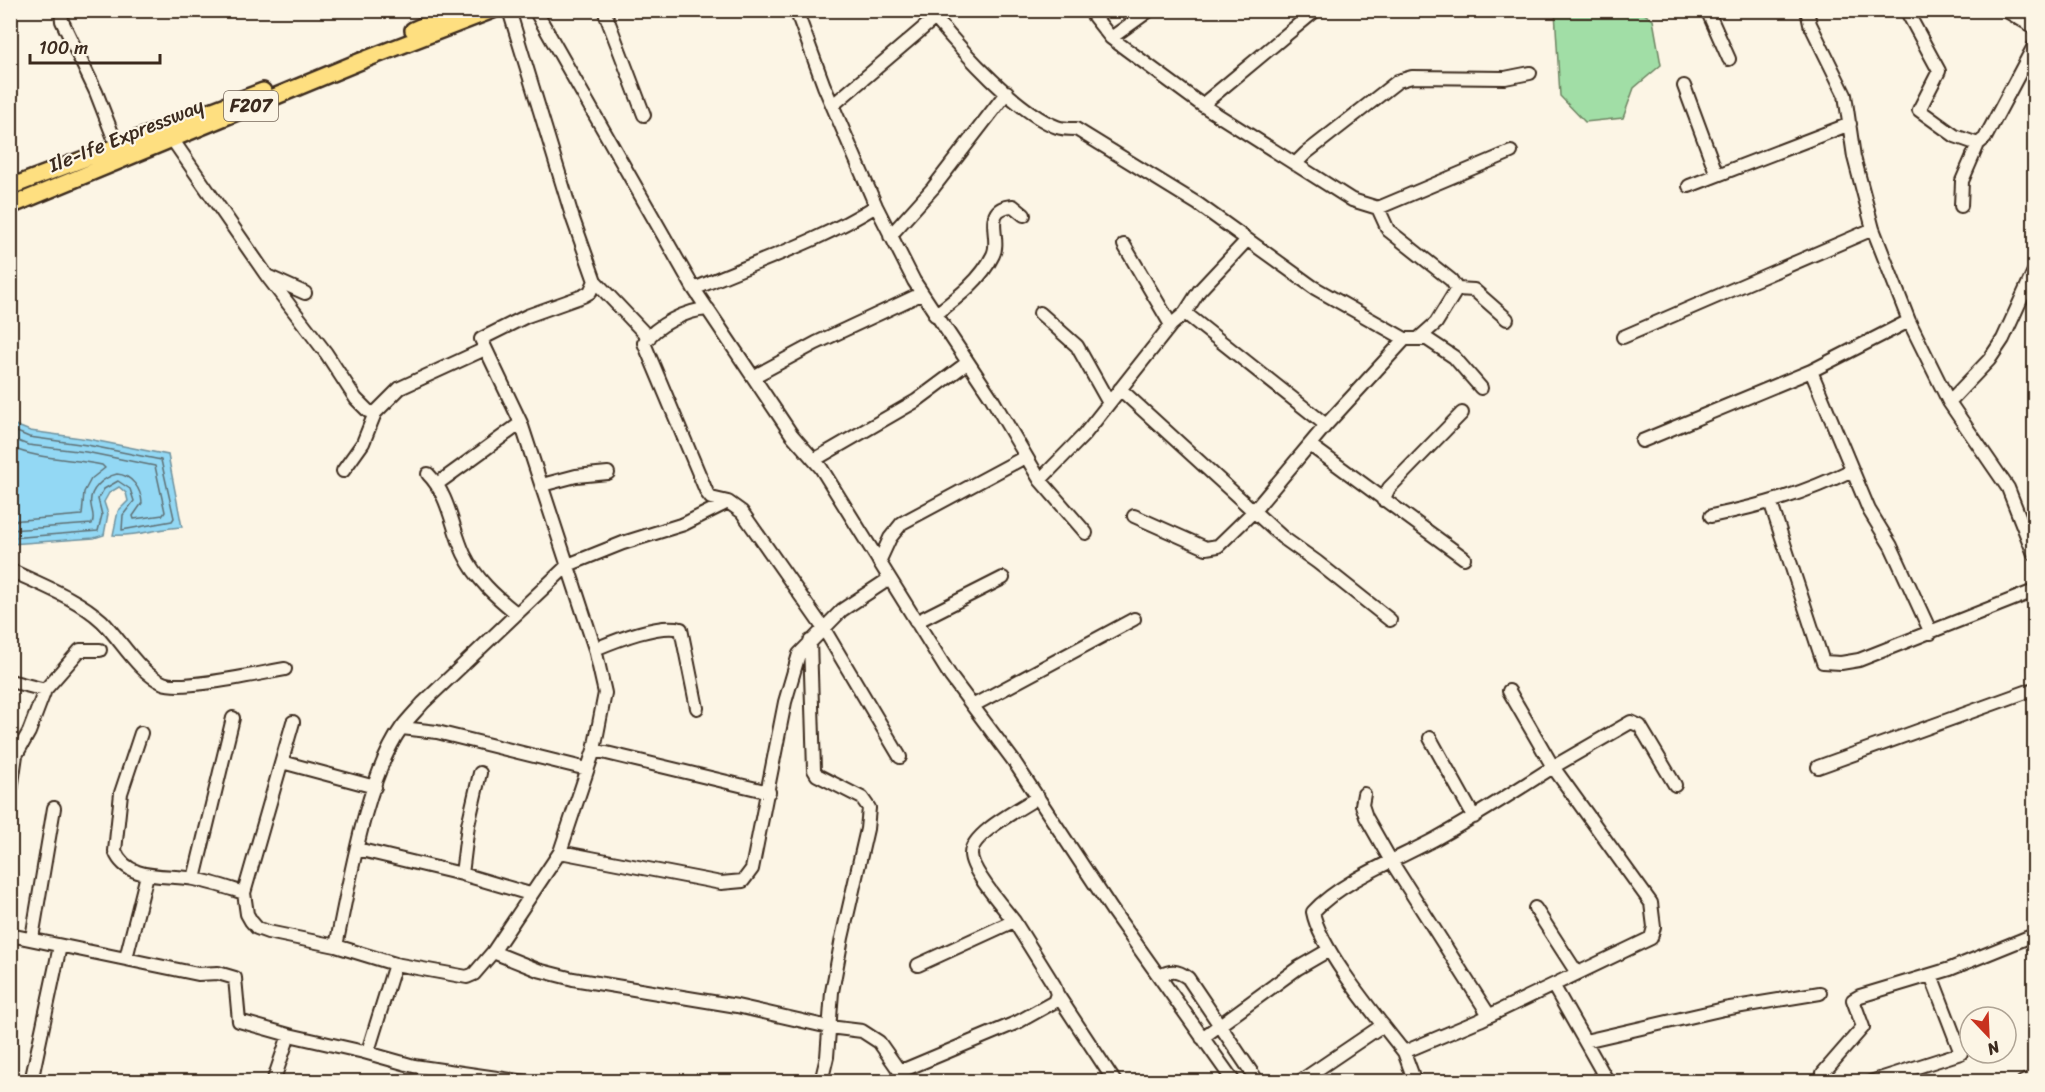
<svg xmlns="http://www.w3.org/2000/svg" width="2045" height="1092" font-family="Sriracha,sans-serif">
<style>
.green{fill:#a1dea6;stroke:#6e8462;stroke-width:1.5}
.water{fill:#93d8f4;stroke:#70929e;stroke-width:1.5}
.lines{fill:none;stroke-linecap:round;stroke-linejoin:round}
.shore{stroke:#5e7074;stroke-width:1.5}
.minor-casing{stroke:#3b2a1e;stroke-width:16}
.major-casing{stroke:#3b2a1e;stroke-width:20}
.minor{stroke:#fcf5e5;stroke-width:12}
.major{stroke:#fedf80;stroke-width:15}
.labels{text-anchor:middle;stroke-width:4.5;stroke-linejoin:round;paint-order:stroke}
.shield{fill:#fcf5e5;stroke:#75675a;stroke-width:1.5}
.shield-label{font-size:18px;font-weight:bold;fill:#3b2a1e}
.street-label{font-size:20px;fill:#3b2a1e;stroke:#fcf5e5}
</style>
<rect width="100%" height="100%" fill="#fcf5e5"/>
<filter id="ink" filterUnits="userSpaceOnUse"><feTurbulence type="fractalNoise" baseFrequency=".0167" numOctaves="2"/><feDisplacementMap in="SourceGraphic" scale="12" xChannelSelector="R" yChannelSelector="G"/><feConvolveMatrix kernelMatrix="1 2 1 2 8 2 1 2 1" color-interpolation-filters="sRGB"/></filter>
<g filter="url(#ink)">
<!-- green -->
<path class="green" d="M1555,11h85l13,9 8,45 -27,23 -11,30 -38,4 -25,-26z"/>
<!-- water -->
<path class="water" d="M10,423l20,8 58,8 80,16 14,72c-24,1 -46,10 -69,8l5,-24 10,-10 -2,-8 -7,-6 -10,6 -5,9 4,12 -4,21 -10,3 -83,6z"/>
<g class="lines">
<!-- shore -->
<path class="shore" d="M10,429l19,8 58,8 74,15 13,58 -2,3 -50,9 1,-15 11,-14 -4,-12 -12,-8 -14,8 -6,10 4,16 -4,16 -88,7
M10,438l18,7 58,7 69,14 10,46 -2,3 -29,4 -1,-3 9,-13c-1,-14 -10,-28 -25,-29 -13,3 -29,16 -26,31 1,8 4,11 1,19l-82,6
M10,447c29,13 62,11 92,18l3,3 -14,11 -7,13 -2,23 -72,6"/>
<!-- minor casing -->
<g class="minor-casing">
<path id="minor" d="M61,10l1,11 34,71 21,54
M535,10l159,279 98,146 29,33 130,209 62,83 99,150 122,172
M604,10l40,105
M796,10l28,76 52,120 38,75 77,116 49,83 46,53
M945,10l-10,8c28,34 82,94 122,109 5,2 13,2 19,2l122,75 115,83 92,52h22l27,18 27,31
M1089,10l22,28 91,67 150,95 26,8 133,-56
M1707,10l22,49
M1807,10l3,14 35,71 9,62 19,72 36,92 40,81 59,86 26,66
M1906,10l33,61 -20,39 36,26 23,8 7,-6 49,-92
M2005,10l29,17
M1111,38l39,-28
M1684,86l33,89
M833,105l102,-87 -1,-6
M1202,105l114,-95
M172,139l95,137 38,17
M1295,164l11,-11 92,-72 14,-4 93,1 25,-5
M1689,186l161,-62
M1961,206l1,-25 16,-37
M1378,208l10,22 63,50 6,9 -21,34 -18,16
M890,236l43,-48 74,-96
M1124,245l47,80
M267,276l59,77 30,46 12,12 7,2 25,-25 85,-39
M595,281l54,57
M694,289c61,-27 125,-47 182,-83
M1457,289l17,1 33,29
M708,309c-21,1 -52,16 -64,34l63,150 4,5 17,4
M1040,313l37,33 32,57
M1185,313l141,112 79,-86
M935,315c22,-17 46,-35 58,-60 9,-17 -13,-47 20,-49l11,9
M1623,337l250,-108
M1811,371l58,139 22,36 40,87
M753,377l63,-34 105,-49
M1120,389l162,148 35,25 73,58
M1949,402l40,-42 14,-21 31,-68
M1642,441l169,-70 98,-50
M1310,445l154,113
M814,460l102,-59 51,-38
M343,471l20,-28 12,-30
M428,474c21,21 24,54 36,80 12,25 31,42 52,59
M1040,480l44,-45 87,-110 14,-12 14,-22 48,-51
M437,484l84,-61
M542,485l34,-9 32,-3
M1383,500l6,-12 73,-75
M1771,504l52,158 18,1 18,-3 175,-69
M1134,516l72,32 12,-2 35,-34 73,-87
M1711,516c53,-11 92,-22 141,-46
M879,562l11,-24 12,-15 123,-66
M10,570c31,15 67,28 92,51 19,19 36,51 61,62 19,8 98,-10 122,-14
M916,622l87,-44
M810,641l4,129 3,5 45,23 7,10 -2,21 -25,109 -10,54 -5,65 -6,25
M595,649c22,-9 63,-26 86,-20l16,79
M10,681l35,9
M974,705l160,-86
M293,722l-49,171 3,21 4,7 6,7 11,4 68,14 59,18 72,13 7,-3 19,-22 67,-100 34,-102 11,-57 -10,-44 -74,-226 -40,-84 46,-23 56,-20 7,-4 5,-11 -22,-62 -64,-209
M402,728l35,4 150,37
M141,733l-20,60 -6,58c12,31 52,23 79,28 17,3 34,9 50,14
M1430,738l44,79
M594,750l175,42
M282,762l93,25
M1818,767l216,-78
M11,790l5,-35 13,-23 16,-42 35,-40h20
M1364,794l-2,11 4,12 25,44 98,154
M357,849l105,25 68,20
M560,852l161,31 22,-2 9,-12 33,-167 14,-48 43,-44 47,-31
M462,874l6,-49 12,-52
M194,879l39,-161
M1535,908l42,65
M1014,921c-11,-14 -43,-50 -43,-67 0,-21 51,-46 67,-57
M10,935l188,39 20,-1 17,5 4,43 50,14
M32,938l22,-130
M336,946c13,-61 30,-169 66,-219 6,-8 14,-16 21,-24l145,-138 55,-22 61,-19 44,-22 14,10 82,117 76,128
M493,952l45,18 35,9 164,27 92,21 33,4 17,11 19,27h8l112,-47 36,-20 3,-8 -3,-9 -40,-64 -96,44
M126,958l21,-83
M1159,976c12,-6 18,-6 29,2l70,104
M1553,985l55,97
M1057,994l58,88
M1202,1038l96,-70 31,-18
M1585,1041l139,-32 96,-16
M364,1052l50,14 112,16
M1404,1052c-25,-32 -84,-102 -91,-140 28,-31 85,-53 122,-73 40,-22 79,-47 118,-72l-44,-76
M31,1082l29,-136
M273,1082l16,-47 75,17 5,-4 26,-84
M1299,1082l84,-57
M1415,1082l-11,-30 76,-32 171,-82 3,-11 -3,-24 -98,-136 78,-45 9,4 35,59
M1821,1082l2,-9 40,-46 -10,-27 7,-4 90,-27 84,-34
M1870,1082l91,-29 -30,-78
M2023,1082l11,-5"/>
</g>
<!-- major casing -->
<g class="major-casing">
<path id="major" d="M413,30l47,-20
M10,187l253,-96
M10,206l351,-145 132,-51"/>
</g>
<!-- minor -->
<use href="#minor" class="minor"/>
<!-- major -->
<use href="#major" class="major"/>
</g>
</g>
<g class="labels">
<!-- shield labels -->
<rect class="shield" x="224" y="91" width="54" height="30" rx="4.5"/>
<g class="shield-label">
<text x="251" y="112">F207</text>
</g>
<!-- street labels -->
<g class="street-label">
<text transform="translate(126 135) rotate(-22)" y="7">Ile-Ife Expressway</text>
</g>
</g>
<!-- margin -->
<rect width="2045" height="1092" fill="none" stroke="#fcf5e5" stroke-width="36"/>
<rect x="18" y="18" width="2009" height="1056" fill="none" stroke="#3b2a1e" stroke-width="2" filter="url(#ink)"/>
<!-- north arrow -->
<g transform="translate(1988 1035) rotate(157)"><circle r="28" fill="#fcf5e5" stroke="#afa495" stroke-width="1.5"/>
<path d="M0-4.5L10 22L0 15L-10 22Z" fill="#c8321e"/>
<text y="-9" font-size="16" font-weight="bold" text-anchor="middle" fill="#3b2a1e">N</text>
</g>
<!-- scale -->
<path d="M30 54v9h130v-9" fill="none" stroke="#3b2a1e" stroke-width="3"/>
<text x="39" y="54" font-size="18" fill="#3b2a1e" stroke="#fcf5e5" stroke-width="4.5" paint-order="stroke">100 m</text>
</svg>
